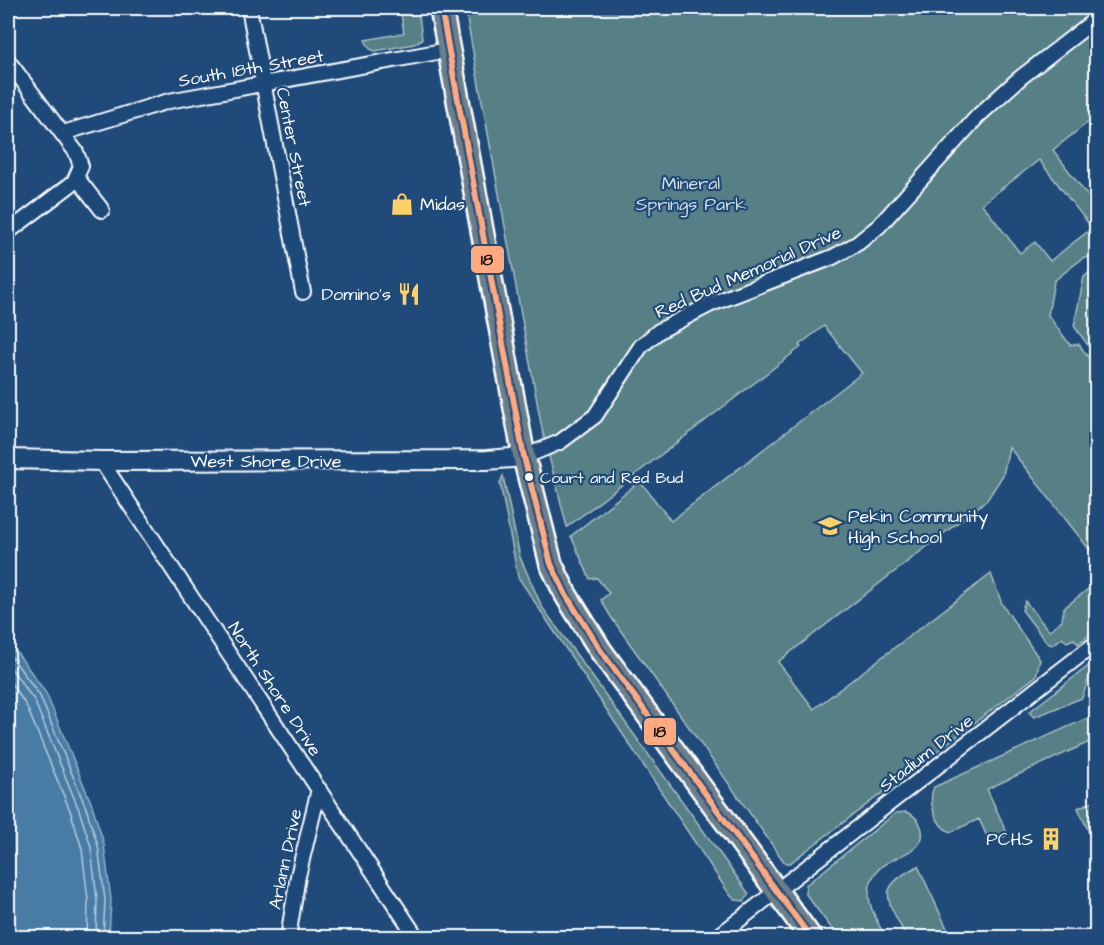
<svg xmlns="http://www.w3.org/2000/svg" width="1104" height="945" font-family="'Architects Daughter',sans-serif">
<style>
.green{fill:#577f86;stroke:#abbfc2;stroke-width:1.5;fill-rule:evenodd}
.water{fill:#487ca5;stroke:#91b0c9;stroke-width:1.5}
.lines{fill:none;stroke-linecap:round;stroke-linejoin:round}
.shore{stroke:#b6cbdb;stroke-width:1.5}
.street-casing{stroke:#fff;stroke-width:18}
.secondary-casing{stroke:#fff;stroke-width:22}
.primary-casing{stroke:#fff;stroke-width:26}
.street{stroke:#1f4a7a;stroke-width:14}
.secondary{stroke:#1f4a7a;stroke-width:18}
.primary{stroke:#6b7e8b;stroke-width:21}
.bus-1-casing{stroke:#1f4a7a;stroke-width:10}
.bus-1{stroke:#ffa980;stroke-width:6}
.bus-dot{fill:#fff;stroke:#1f4a7a;stroke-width:2}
.labels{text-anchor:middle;stroke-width:4.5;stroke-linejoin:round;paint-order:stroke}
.bus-label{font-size:16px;fill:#fff;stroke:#1f4a7a;text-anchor:start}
.street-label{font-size:18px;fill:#fff;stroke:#1f4a7a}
.park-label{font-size:18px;fill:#d5dfe1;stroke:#1f4a7a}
.poi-label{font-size:18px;fill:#fff;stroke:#1f4a7a;text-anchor:start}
.line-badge{stroke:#1f4a7a;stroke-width:2}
.pale-badge-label{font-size:16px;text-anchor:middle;font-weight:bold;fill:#111}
</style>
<rect width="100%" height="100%" fill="#1f4a7a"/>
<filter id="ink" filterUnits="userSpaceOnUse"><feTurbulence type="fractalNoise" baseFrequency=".0167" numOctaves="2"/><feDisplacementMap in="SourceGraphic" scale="12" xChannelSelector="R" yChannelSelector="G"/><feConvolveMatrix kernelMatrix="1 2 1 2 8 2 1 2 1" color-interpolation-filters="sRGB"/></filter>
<g filter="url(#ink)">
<!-- green -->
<path class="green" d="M400,8h18l4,31 -8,5 -39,7 -5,-2 -5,-9 39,-7z
M465,8h631v108l-43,34 43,57v50l-13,1 -29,23 -6,34 22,30 9,-1 17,25v189l-87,-111 -6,28 -16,25 -209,162 36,47 177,-135 11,30 38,56 -4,16 -246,187h-5l-174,-246 -10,-17 8,-7 -12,-15 -7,1 -19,-43 69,-55 31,40 191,-148 -38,-47 -25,19 2,2 -234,180 -25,-98zM1039,160l53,68 -42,33 -15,-19 -15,11 -38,-49z
M1096,267v89l-22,-30 10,-49z
M503,476l17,81 22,50 207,287 -5,7 -9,-1 -5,-5 -212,-318 -18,-94z
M1096,583v46l-18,15 -4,-5 -7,3 -5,-4 -10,7 -5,-2 -25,-33 3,-9 24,30 13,-11 2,-12z
M1091,664l2,2 -11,32 -48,19 -5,-5z
M1092,716l4,1v22l-109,50 21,46 -18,8 -11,-24 -28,13c-15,-5 -24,-31 -17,-45z
M1096,800v48l-18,-40z
M906,812c15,5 23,25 9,36 -17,12 -39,13 -45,37 -5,18 8,37 15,52h-47l-33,-44 1,-8 90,-72z
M918,866l33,71h-45c-18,-38 -33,-48 12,-71z"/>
<!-- water -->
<path class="water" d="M8,640l38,53 46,112 12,39 7,56 -2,37h-101z"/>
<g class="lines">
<!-- shore -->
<path class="shore" d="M8,652l32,44 46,112 12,38 7,54 -2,38
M8,664l26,36 45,110 12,37 6,53 -1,38
M8,679l18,26 45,108 11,36 6,51 -1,38"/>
<!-- street casing -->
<g class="street-casing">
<path id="street" d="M249,8l54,284
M8,61l68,91 5,14 -7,16 -66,50
M63,133l106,-32 279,-51
M77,178l25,32
M524,457l36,-15 35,-26 46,-70 18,-15 52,-27 122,-47 25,-14 21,-17 99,-110 42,-38 76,-59
M101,461l316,477
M288,938l10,-62 21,-87
M716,938l380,-295"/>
</g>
<!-- secondary casing -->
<g class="secondary-casing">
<path id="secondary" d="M8,459l93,2 386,-1 37,-3"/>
</g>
<!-- primary casing -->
<g class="primary-casing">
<path id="primary" d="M441,8l83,449 27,107 15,31 35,56 210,287"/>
</g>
<!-- street -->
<use href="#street" class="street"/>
<!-- secondary -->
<use href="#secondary" class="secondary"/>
<!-- primary -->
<use href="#primary" class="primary"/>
<!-- bus-1 casing -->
<g class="bus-1-casing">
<path id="bus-1" d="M441,8l83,449 27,107 15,31 35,56 210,287"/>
</g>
<!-- bus-1 -->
<use href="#bus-1" class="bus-1"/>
</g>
</g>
<!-- icons -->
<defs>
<g id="shop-bare" transform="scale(1.8)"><path d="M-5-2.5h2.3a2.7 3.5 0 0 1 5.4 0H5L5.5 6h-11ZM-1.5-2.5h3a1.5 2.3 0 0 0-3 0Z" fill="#ffd166" stroke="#1f4a7a" stroke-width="2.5" paint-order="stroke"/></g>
<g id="restaurant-bare" transform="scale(1.8)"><path d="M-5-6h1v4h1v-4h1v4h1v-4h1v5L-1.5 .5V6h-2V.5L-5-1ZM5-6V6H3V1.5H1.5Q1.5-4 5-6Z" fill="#ffd166" stroke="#1f4a7a" stroke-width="2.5" paint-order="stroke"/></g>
<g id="school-bare" transform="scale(1.8)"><path d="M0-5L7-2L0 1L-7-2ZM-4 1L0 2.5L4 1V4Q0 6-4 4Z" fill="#ffd166" stroke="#1f4a7a" stroke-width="2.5" paint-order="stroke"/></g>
<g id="building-bare" transform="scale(1.8)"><path d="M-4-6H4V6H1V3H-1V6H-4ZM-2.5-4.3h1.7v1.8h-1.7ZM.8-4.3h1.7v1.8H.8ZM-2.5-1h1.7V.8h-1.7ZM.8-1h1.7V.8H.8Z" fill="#ffd166" stroke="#1f4a7a" stroke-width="2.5" paint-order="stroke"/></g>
</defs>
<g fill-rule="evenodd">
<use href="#shop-bare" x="402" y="204"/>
<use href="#restaurant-bare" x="409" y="294"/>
<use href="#school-bare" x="830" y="526"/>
<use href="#building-bare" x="1051" y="839"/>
</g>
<!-- markers -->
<circle class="bus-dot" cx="529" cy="477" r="5"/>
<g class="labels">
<!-- bus labels -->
<g class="bus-label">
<text x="540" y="483">Court and Red Bud</text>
</g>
<!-- street labels -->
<g class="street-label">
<text transform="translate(251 68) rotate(-10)" y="6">South 18th Street</text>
<text transform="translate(294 147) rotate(79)" y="6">Center Street</text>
<text transform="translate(748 272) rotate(-24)" y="6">Red Bud Memorial Drive</text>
<text x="266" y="467">West Shore Drive</text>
<text transform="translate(275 689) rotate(57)" y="6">North Shore Drive</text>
<text transform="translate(926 753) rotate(-38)" y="6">Stadium Drive</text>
<text transform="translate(285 859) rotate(-78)" y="6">Arlann Drive</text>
</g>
<!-- park labels -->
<g class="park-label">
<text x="691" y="189">Mineral<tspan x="691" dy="21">Springs Park</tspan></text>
</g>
<!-- poi labels -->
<g class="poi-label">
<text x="420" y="210">Midas</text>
<text x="391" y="300" text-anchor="end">Domino's</text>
<text x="848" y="522">Pekin Community<tspan x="848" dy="21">High School</tspan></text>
<text x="1033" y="845" text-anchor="end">PCHS</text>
</g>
</g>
<g class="line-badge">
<rect x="470" y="245" width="35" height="29" rx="6" fill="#ffa980"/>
<rect x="643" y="717" width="34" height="29" rx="6" fill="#ffa980"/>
</g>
<g class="pale-badge-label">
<text x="487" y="265">18</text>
<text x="660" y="737">18</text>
</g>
<!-- margin -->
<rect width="1104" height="945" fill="none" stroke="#1f4a7a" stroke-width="30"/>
<rect x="15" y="15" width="1074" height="915" fill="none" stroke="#fff" stroke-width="2" filter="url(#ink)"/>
</svg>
